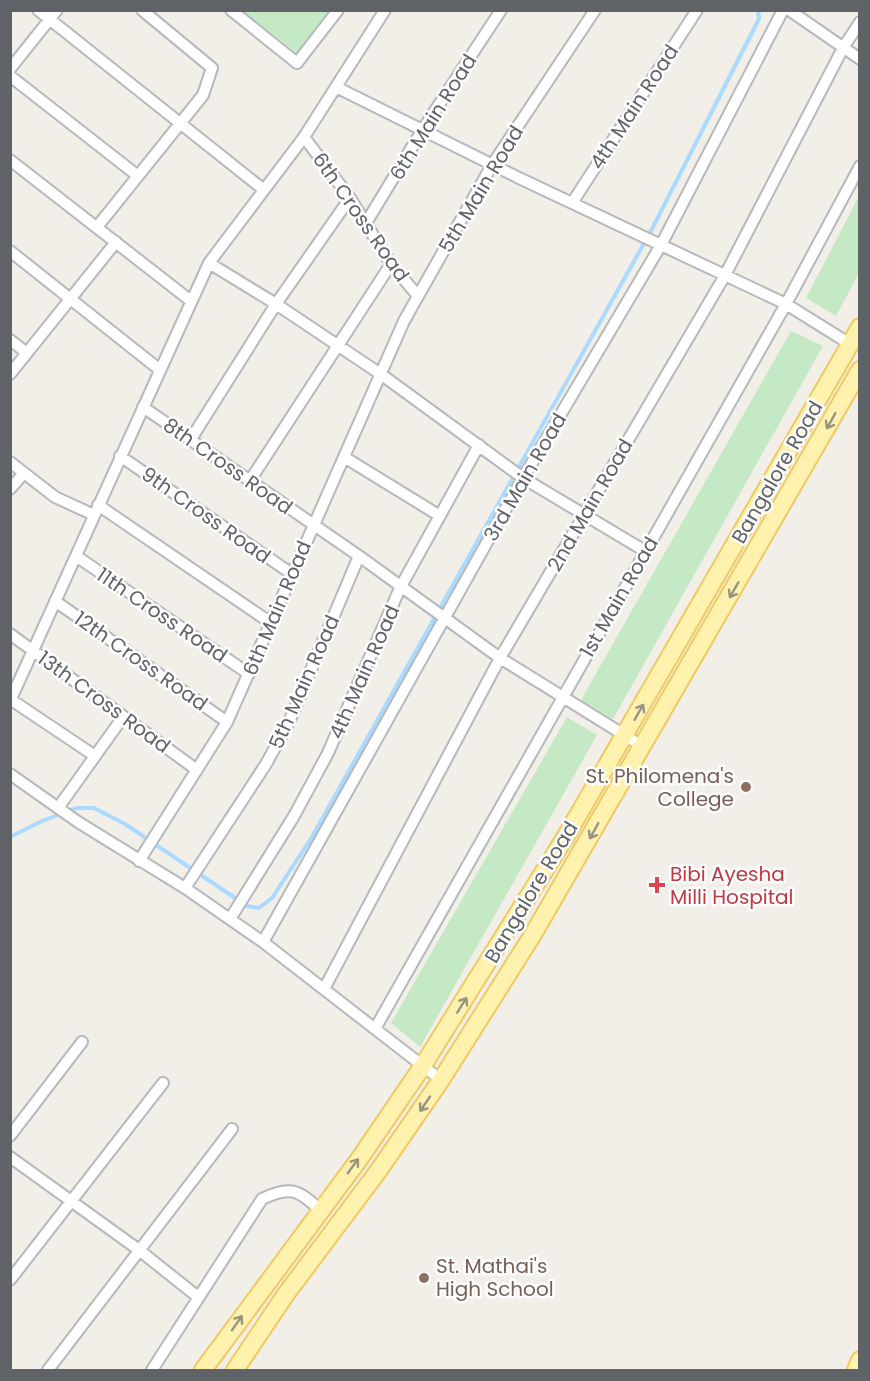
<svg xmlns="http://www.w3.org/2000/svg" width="870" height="1381" font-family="Poppins,sans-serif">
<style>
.green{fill:#c5e8c5}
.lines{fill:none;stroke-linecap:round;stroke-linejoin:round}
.stream{stroke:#aadaff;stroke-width:4}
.street-casing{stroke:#b5b8bc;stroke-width:14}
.primary-casing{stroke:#f2c960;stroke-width:20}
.street{stroke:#fff;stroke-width:10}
.primary{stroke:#fff2af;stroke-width:16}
.oneway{stroke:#979581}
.education-dot{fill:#8d6e63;stroke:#fff;stroke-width:2}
.health-dot{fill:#e0444e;stroke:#fff;stroke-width:2}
.labels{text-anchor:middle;stroke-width:5;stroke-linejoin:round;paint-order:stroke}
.street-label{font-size:20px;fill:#5f6368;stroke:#fff}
.education-label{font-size:20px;fill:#785e54;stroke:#fff;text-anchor:end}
.health-label{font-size:20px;fill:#be3a42;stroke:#fff;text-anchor:start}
</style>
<rect width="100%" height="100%" fill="#f1efe8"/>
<!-- green -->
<path class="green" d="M243,11h86l-32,42z
M859,196v77l-23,43 -30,-18z
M791,331l32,15 -210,373 -32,-19z
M567,717l30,18 -177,312 -29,-24z"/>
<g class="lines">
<!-- stream -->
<path class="stream" d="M10,837l32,-16 35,-13h17l31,16 122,82 12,2 13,-10 40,-61 340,-608 107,-210 -1,-9"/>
<!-- street casing -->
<g class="street-casing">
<path id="street" d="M38,10l226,180
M231,10l66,53 41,-53
M789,10l71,49
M10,69l47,-59
M10,76l128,100
M338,88l181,90 267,126 64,40
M304,137l46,61 41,66 27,32
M10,160l181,141
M572,203l125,-193
M366,223l57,-94 78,-119
M97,227l106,-132 9,-27 -70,-58
M10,251l150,119
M209,263l67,41 106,71 141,103 122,73
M10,340l17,13
M10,374l106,-132
M143,407l216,149 141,102 142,88
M191,439l85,-135 74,-106
M120,456l172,118
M344,457l96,59
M10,462l45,35 39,18
M249,482l142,-218
M10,489l14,-16
M98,505l173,118
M76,556l173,118
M55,601l172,121
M10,634l187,136
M10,699l85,57
M10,701l199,-438 95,-126 81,-127
M10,774l68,48 107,66 78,54 178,138
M58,808l65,-91
M139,861l88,-139 177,-401 88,-156 103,-155
M185,888l81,-124 23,-42 70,-166
M230,919l64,-103 34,-63 72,-165 79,-143
M263,942l260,-464 138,-233 122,-235
M324,989l176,-331 224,-381 119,-229 17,-26
M376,1027l410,-723 74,-138
M10,1136l72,-94
M10,1157l129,93 59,47
M10,1280l153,-197
M48,1370l184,-241
M152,1370l110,-171c29,-14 37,-9 59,12"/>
</g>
<!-- primary casing -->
<g class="primary-casing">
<path id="primary" d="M203,1370l157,-212 62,-91 144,-231 294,-509
M235,1370l51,-76 93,-124 62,-90 91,-144 328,-566
M856,1370l4,-10"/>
</g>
<!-- street -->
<use href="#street" class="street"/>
<!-- primary -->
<use href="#primary" class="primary"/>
</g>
<!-- one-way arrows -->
<defs><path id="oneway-shaft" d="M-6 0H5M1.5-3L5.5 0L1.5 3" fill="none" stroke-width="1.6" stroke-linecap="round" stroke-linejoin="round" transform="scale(1.5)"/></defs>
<g class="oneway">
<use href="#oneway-shaft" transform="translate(831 421) rotate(119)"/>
<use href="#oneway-shaft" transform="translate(734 590) rotate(120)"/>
<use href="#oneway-shaft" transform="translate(639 712) rotate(-60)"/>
<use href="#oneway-shaft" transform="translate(594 831) rotate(119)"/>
<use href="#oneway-shaft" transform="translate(462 1005) rotate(-58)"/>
<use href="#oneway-shaft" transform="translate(425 1104) rotate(124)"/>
<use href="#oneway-shaft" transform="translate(353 1166) rotate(-54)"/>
<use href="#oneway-shaft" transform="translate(237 1323) rotate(-55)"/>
</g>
<!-- markers -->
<g class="education-dot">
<circle cx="746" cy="787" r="6"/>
<circle cx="424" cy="1278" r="6"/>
</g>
<path class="health-dot" d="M654 876h6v6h6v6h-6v6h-6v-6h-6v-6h6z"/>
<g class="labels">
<!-- street labels -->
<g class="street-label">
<text transform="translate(634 107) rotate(-57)" y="7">4th Main Road</text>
<text transform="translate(433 117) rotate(-58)" y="7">6th Main Road</text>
<text transform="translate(481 189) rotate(-59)" y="7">5th Main Road</text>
<text transform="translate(361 217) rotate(55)" y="7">6th Cross Road</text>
<text transform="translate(228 466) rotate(35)" y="7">8th Cross Road</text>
<text transform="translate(777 472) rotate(-60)" y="7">Bangalore Road</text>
<text transform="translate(525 477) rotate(-60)" y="7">3rd Main Road</text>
<text transform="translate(590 505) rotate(-60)" y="7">2nd Main Road</text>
<text transform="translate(206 515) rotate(35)" y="7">9th Cross Road</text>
<text transform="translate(619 597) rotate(-60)" y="7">1st Main Road</text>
<text transform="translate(277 608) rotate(-67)" y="7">6th Main Road</text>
<text transform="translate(162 615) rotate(34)" y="7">11th Cross Road</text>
<text transform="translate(141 661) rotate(35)" y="7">12th Cross Road</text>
<text transform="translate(364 672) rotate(-66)" y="7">4th Main Road</text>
<text transform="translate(304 682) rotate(-66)" y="7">5th Main Road</text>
<text transform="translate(104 702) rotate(36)" y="7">13th Cross Road</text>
<text transform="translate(531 892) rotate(-59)" y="7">Bangalore Road</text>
</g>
<!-- education labels -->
<g class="education-label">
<text x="734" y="783">St. Philomena's<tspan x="734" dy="23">College</tspan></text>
<text x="436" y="1273" text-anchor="start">St. Mathai's<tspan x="436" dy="23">High School</tspan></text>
</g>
<!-- health labels -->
<g class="health-label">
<text x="670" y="881">Bibi Ayesha<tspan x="670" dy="23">Milli Hospital</tspan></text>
</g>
</g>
<!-- border -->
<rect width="870" height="1381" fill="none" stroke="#5f6368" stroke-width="24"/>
</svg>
